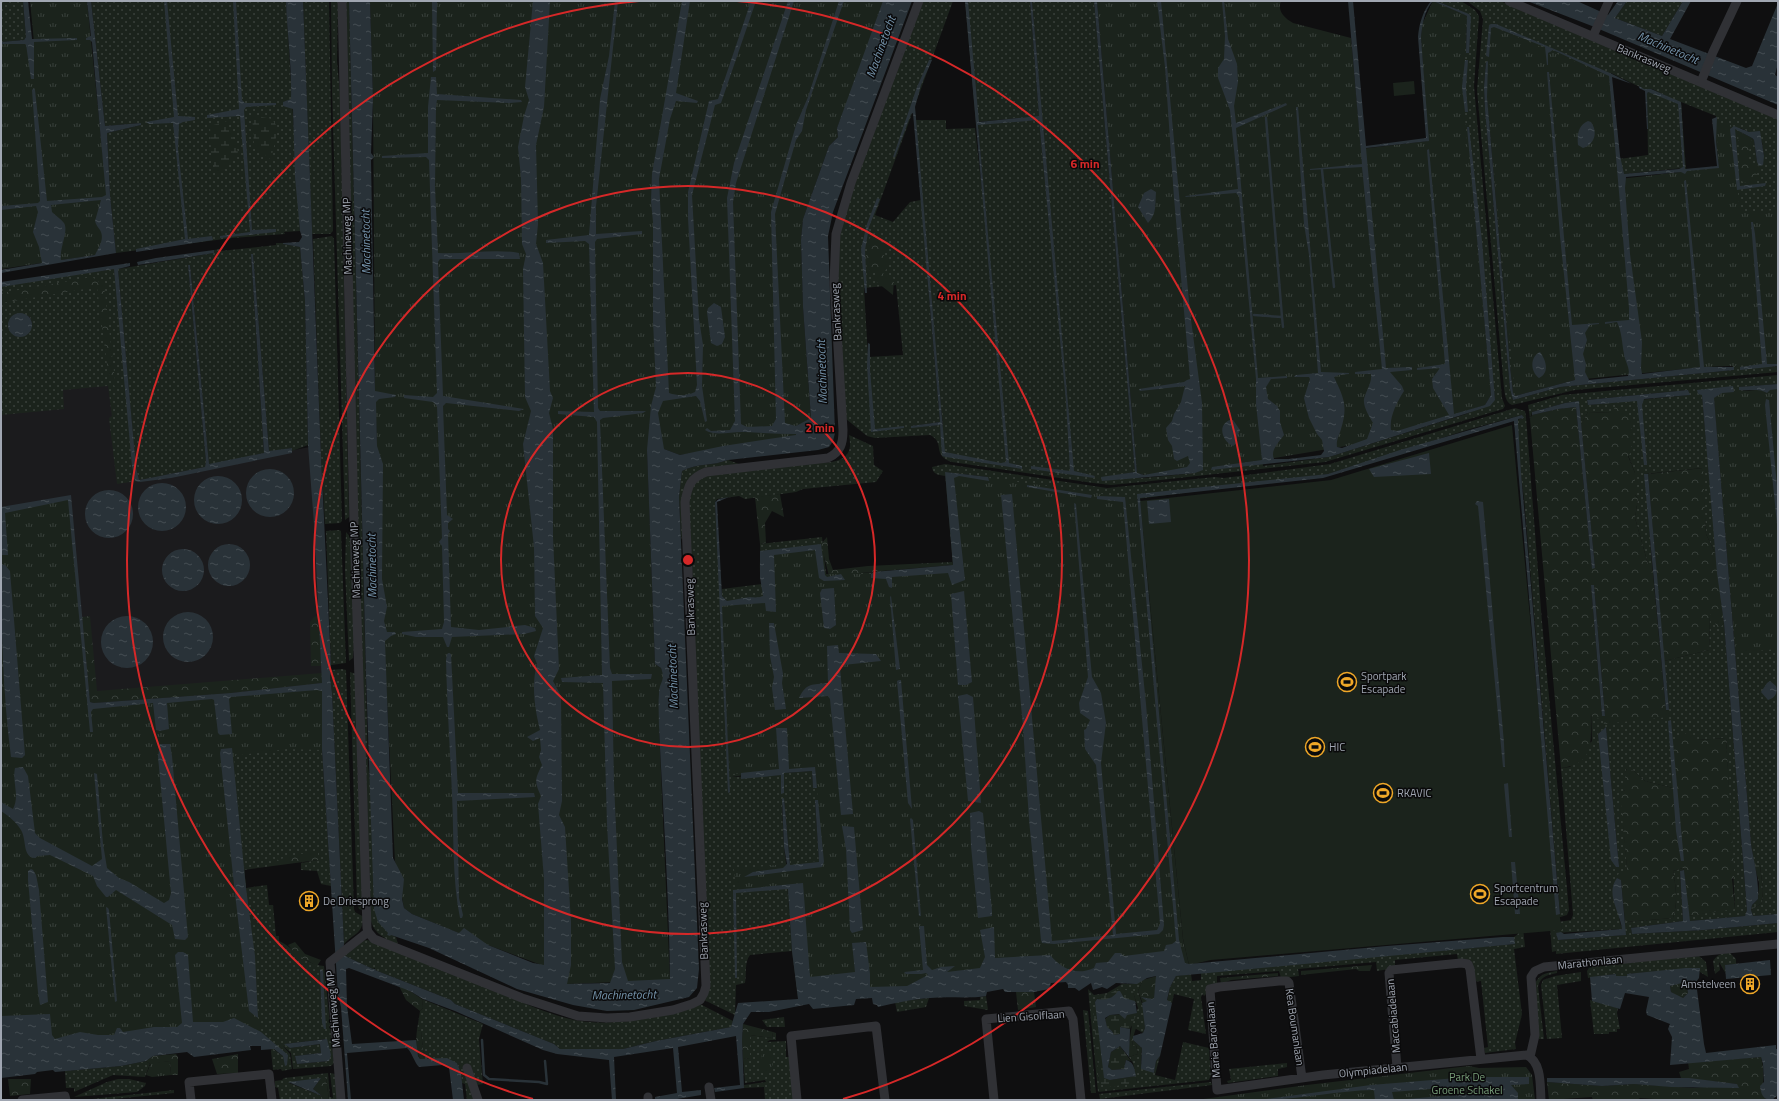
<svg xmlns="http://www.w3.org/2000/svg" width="1779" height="1101" font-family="'Titillium Web',sans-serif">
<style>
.built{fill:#1b1b1d}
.grass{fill:url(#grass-dots);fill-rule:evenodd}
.forest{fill:url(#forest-crowns);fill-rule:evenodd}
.wetland{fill:url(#wetland-marsh)}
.park{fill:url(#park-tufts)}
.pitch{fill:#1b231c}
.water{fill:url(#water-ripples);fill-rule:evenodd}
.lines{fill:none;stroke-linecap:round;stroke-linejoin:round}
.stream{stroke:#293238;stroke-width:2.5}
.minor{stroke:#303135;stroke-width:9}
.ring{fill:none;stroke:#d62828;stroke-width:2}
.labels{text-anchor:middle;stroke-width:3;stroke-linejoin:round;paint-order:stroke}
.street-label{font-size:11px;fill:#a0a6b1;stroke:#0a0a0b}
.poi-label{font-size:11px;fill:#a0a6b1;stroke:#0a0a0b;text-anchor:start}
.park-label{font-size:11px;fill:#779c78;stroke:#0a0a0b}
.water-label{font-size:12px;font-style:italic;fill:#7695ad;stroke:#0a0a0b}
.centre{fill:#d62828;stroke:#0a0a0b;stroke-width:2}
.ring-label{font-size:12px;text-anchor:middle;font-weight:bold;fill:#d62828;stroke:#0a0a0b;stroke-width:3;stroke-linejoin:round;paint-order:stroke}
</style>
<defs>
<pattern id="grass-dots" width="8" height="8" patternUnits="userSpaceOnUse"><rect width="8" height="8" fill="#1b231c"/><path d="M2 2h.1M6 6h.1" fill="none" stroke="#39403b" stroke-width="1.8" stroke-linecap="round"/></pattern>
<pattern id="forest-crowns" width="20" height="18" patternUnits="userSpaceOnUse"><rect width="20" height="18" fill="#1b231c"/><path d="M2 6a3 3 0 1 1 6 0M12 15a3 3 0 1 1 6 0" fill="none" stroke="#39403b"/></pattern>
<pattern id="wetland-marsh" width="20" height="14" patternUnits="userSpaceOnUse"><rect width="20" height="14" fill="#1b231c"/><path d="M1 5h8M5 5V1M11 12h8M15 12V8" fill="none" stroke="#39403b"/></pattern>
<pattern id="park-tufts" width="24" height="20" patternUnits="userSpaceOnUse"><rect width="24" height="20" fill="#1b231c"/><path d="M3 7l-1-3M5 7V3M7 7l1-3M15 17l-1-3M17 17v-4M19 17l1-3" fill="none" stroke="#39403b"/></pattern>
<pattern id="water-ripples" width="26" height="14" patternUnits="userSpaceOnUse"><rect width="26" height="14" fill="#293238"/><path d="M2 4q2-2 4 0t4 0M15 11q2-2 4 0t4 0" fill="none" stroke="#454d52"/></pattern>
</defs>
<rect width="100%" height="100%" fill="#0f0f10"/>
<!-- built -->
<path class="built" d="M117,266l17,197 136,-9 46,-8 7,240 -229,17 -93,-193v-226z"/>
<!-- grass -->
<path class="grass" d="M1,1h22l3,36 -2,3 -23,2z
M91,1h195l14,230 -16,1 1,2 -53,4 -116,15 -6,-58 -3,-62 34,-8v-2l-36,3z
M303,1h26l4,230 -3,3h-18z
M331,1h7l-1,60 3,33 9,423 -4,3 -13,-428z
M344,1h5l19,764 20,168 8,4 2,8c-13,-7 -23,-10 -27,-24l-16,-466z
M921,1h32l-78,214 18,7 17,-20 11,-2 -6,-80h31v9l29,-1 15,134 -12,-138 61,-4 10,102 -2,-48 -15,-173h62l41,471 -34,6h43l51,-5 27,-472 41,465 66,-9 137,-43 29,-14 -22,-212 18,207 -64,-253 -5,-117 11,-24 30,13 4,2 -1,37h3l1,-38 -34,-14h25l14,9 4,6 -5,70 28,312 3,8 -2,3 -178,53 -183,20 -31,3 -18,-2 -141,-21c-21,-7 -6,-19 -22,-27l-55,3 -8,-2 -21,-17 -8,-127v-47l6,-31zM927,274l16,152 -2,8 -1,-9 -29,2 1,-1 28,-4zM896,285l7,70 -35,2 -4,-69z
M965,1h65l9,115 -63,6z
M1467,1h33l278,116v247l-10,1 4,2 6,-1v6l-203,18 -63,15c-7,-3 -7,-11 -8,-17l-27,-298 6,-71 -3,-8zM1486,62l1,35 23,269 3,27 2,3 109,-222 59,-6 -2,4 -25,3 78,195 -174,17 -47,13 -3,-11 -25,-279 -1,-23zM1611,73l33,16h8l23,11 -27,-8 -1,2 1,61 -29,4zM1681,102l35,14v25l3,27 -33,2zM1740,128l9,4h8l5,10 2,14 -7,6 -3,-22 -13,-8z
M1627,1h56l-21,35 -47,-18z
M332,236l2,3 8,282 -2,2 -15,1 -4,-68 -8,-217z
M276,243h7v1l17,3 5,54 3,144 -16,6 -1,-3 -22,4 -16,-198 -2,1 13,198 -55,12 -19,-200h-2l18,197 -1,5 -60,12 -6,1 -2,-7v8l-20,3 -8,-66 3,-2 -4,-30 -45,4 1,19 -63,6v-130l113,-16 19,169 -15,-169 96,-16v-3l6,-1 1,2 55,-6zM20,313l10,4 2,6 -3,9 -8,5 -9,-4 -4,-5 2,-10z
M1778,375v9l-38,3v3l9,1 29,143v380l-25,2 -2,-6 11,-7 1,-13 -3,-25 -6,-2 -3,-19 -37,-446 8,-5 -24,1h4l14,161 -10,-21 -4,-66 -57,6 7,90h-4l-13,-46 3,-20 -3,-3v-22l-23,-60 -24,-1 -7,12 -2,-23 -14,2 -33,9 -2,7 -2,-14 34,-10zM1688,390l1,5 -101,10 -1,-5z
M1515,408l10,3 1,6 16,205 27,288 -2,5 -10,3 -1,-3 4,-1 -36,-415 -10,-78 9,-3 -1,-3 -52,14 -142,45 -191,25 39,442 -4,3 -6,1 -2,6 -40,5 -4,-3h-5l-7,9 -12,1 -2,5c-18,8 -32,1 -44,-13l-55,3 -2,-31 -13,3 5,27 -5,11 -34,4 9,-6 -14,1 -9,3 -5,-5 -3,-39c-17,1 -35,-8 -45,11l13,24 31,-1v10l-19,2 2,2h15l5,-1 2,1 -21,12 -38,1 1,-13 -5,-32 -13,1 3,29 -45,5 -7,-93 -16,1 5,66 -42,4c-6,8 -3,18 -5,28l-9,2 -1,30 -31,-15 3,-5 2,-9 -22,-474c3,-22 2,-29 24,-39 29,-3 58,-8 87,-10 13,-1 31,2 43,-4 10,-5 10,-14 8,-24l24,11 1,19 9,6 -7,11 -73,7 -7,3 -51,7 -6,-3 -22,3 -2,3 6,112 1,-9 5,-4 -5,-5v-7l40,-5c-4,-13 -1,-27 -2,-40l62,-7 5,45 33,-3 1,-6 13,-1 -3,2v4l15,1 3,8 2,1v-11h8v8l39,-2 -1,-8 11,-2 4,11 13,-4 -3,-23 8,-5 2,5 7,-21 9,5c-5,14 -11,28 -13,41 -4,33 2,66 6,98l29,5 -21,-200h14l-49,-8 5,-1 29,5v-4l-43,-5 1,4c-7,-1 -13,-1 -14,-9l13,-3 162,24 108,-11 9,1 106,-14zM1074,503l3,1 15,173 5,7 2,-2 7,12 1,11 3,6 -1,21 -4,8 3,13 -6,2 -1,8 15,171 -3,1 -17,-170 -4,-9 1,4 -9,-6 -4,-15 5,2 -1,-11 3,-5 -5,1 -7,-16 1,-16 9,-9 3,-8zM878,587l15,11 7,71 -4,1 -2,-28 -39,-3 -7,-26 -2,-19zM834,588l2,37 -6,4 -6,-1 -4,-35 2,-4zM964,591l8,91 -6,3h-8l-7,-91zM900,599l42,1 7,78 -43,-15zM838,645l1,8 37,1 5,7 -38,4 -3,3 13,146 -12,1 -13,-132 -1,-37zM886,669l11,12 4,-1 10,129 -3,-6 -18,4 -30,-3 -11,-131zM910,683l41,15 6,75 -39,9zM967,694l6,3 8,106 -13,-2 -10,-105zM983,694l28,6 1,18 -12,18 -14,1zM776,728h11l2,41 26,-2 2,21h-4l-1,-17 -28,2v20h-3v-18l-49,2 47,-8zM784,800l6,65 29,-3 -4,-62h3l6,62 -2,5 -35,4 -3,-24 -2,-40zM979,811l4,2 9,98v5l-14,2 -7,-72 -1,-33zM1008,812l10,2 8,118 -22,-12 -13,-77 2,-30zM911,818l2,2 9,94 -1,2 -39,5 -7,4 -3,-37 6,-32 10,4 1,6 6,-3 13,5 7,-2 -5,-47zM960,825l10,68 -2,22h-37l-6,-36 -3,-46 19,-7zM842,826l12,1 9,103 -11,3 -2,-4 -4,-80zM933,928l36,3 1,20 -36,4zM1001,928l22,15 5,-1 1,3 -27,5z
M728,460l11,4 -49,14 -9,63 -2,-44 3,-26c15,-8 31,-5 46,-11z
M339,530l2,1 5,132 -15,2 -5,-134z
M346,532l5,6 4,92 -2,28 -4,3 -4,-92z
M1710,613l10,14 4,-4 23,287 -2,6 -55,5 -2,-5 47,-8 -9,-170 -29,2 -24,48 -28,-7 -11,-10 -8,-2 -1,21 -4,3 6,76 -6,11 -4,-2 2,40 3,11 -66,4 2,7 67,-5v-13l48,-4c5,-16 3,-31 0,-47l10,-3 1,2 -4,1 3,50 -52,7 1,6 72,-4 74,-7v9l-222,22v-3l-4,1 -2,-25 8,-5 13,-2 2,-5 -12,-147 9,-1 22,-26 -1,-29 11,4 67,-6 -5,-49 45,-11zM1606,727l13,140 -21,-133z
M1,618l89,114 232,-41v59l9,136 -10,-2 -4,-13 -16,-1v-7l17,-3 -45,1v5l-29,4 2,18 21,-3 2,20h4l3,31h3v5c17,8 24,23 45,25l10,97 -3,3 -38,3 -2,-16 -8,-7 7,8 2,15 -10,2 -1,-2 -8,1 -2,-19 1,-3 11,8 4,-1 -18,-15 -268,-267zM325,1039l4,22 -32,3 -2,-8 26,-3 -1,-9 -30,4 -5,-4z
M342,669l4,1 8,239 1,3 9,5c-3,19 -9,15 -20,27l-12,-251 -2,-15 1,-8z
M350,672l6,2 8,237 -5,-2 -2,-6z
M1523,928l2,19 -11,2 8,65 -7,29 1,6 -31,4 -1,-5 4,-1 -7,-66 -8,1 -2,-22h-13l-1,-6 -62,6v8l-18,3 -1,-9 -78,7 1,7 -18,2 -2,-7 -62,5v8l-9,1 -2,3v6l-2,2 -1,-2 -2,3 5,37 -18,-4 6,-31 -20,-5 -2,9 -5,-2 3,-14 6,-11 15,-2 1,7 9,-1v-8l313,-28v-7l4,-3v-4z
M367,940l5,1c42,16 83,33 125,50 27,12 63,29 92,31 38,3 75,-6 111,-18l33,17 -2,6 -75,14 -33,8h-63l-6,-5 -99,-40 -4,-4 -76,-30v-2l-2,1 -30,-14 17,-14z
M1730,953l6,6v5l-11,1 1,9 -7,-12 1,8 -5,4 -2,-13c5,-7 8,-8 17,-8z
M1699,956l7,6 2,15 -8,-5 -1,-4 -72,6v2h-11l-1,-2 -27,4 -1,-7 3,-5z
M1557,971v2c-9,2 -16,3 -19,13l6,53h-5l-5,-53c5,-12 11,-13 23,-15z
M1581,972v9l-24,4 5,53 -15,1 -6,-54 2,-5 12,-4z
M1143,980l-5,11 6,19 1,18 -2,5 -12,-7 7,-18 -5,-16 -26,3 -10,4 -2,3 2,7 -3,1 5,73h38l-4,-20 -4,-6 9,-3 -2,-9 -3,2v-7l9,8 -1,16 13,9 2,-12 4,-5 -5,19 20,5 8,-38 26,6 2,27 -2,5 -111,12 -10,-103 6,6 13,-2 15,-9h11z
M986,996l2,14 -24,-4v-5l16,-1v-3z
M929,998l-3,9 -29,5 -2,-10z
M422,999l61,25 -4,15 4,45 -7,1 -2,15h-7l-2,-16 -3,-1 -1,-10 -4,-10 -33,-4 -3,-28 -4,-1 3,-19 3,-3z
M1590,1000l28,8 -1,5 3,16h-3v3h-8v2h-15z
M1083,1010l5,1 8,82h-5z
M784,1017l1,10h-18l-5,-7z
M773,1032l3,1v7h-6l-3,2 19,-1v16h4l4,43h-29l-1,-13 -20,1v-3l22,-3 -1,-2 -20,3 -2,-24 7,-1v-23l22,3z
M146,1061l4,3 -5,13 -32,-2 -39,17v-4h-8l-1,-17 56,-5z
M1287,1063v4l-9,2v7l-50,7 -1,-2 4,-1 -2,-11z
M328,1073l2,24 3,1 -3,-25 5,1 3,26h-9l-3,-22 -37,5 33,13 1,4h-43l-2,-12 -3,-1v-6l7,-1 2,-2z
M118,1079h11l17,4 -1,3 -8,6 -63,5 33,-15z
M1211,1082l1,3 -112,14 -1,-5z
M174,1090v3l-70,7h-21z"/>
<!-- forest -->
<path class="forest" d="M1738,131l14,7 -5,22 12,6 -5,18 -11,-2 -3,-3z
M870,237l20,9 -9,7 10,9 -8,12 11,5 -1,16 -20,-16 3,-6 -9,-3 -1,-14z
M92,277l12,8 12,104 -8,-17 -11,-85 -96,16v-10z
M1576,407l16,161h3l-14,-144 7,-12 24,1 3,-6 12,6 5,5v33l-4,5 7,17v22l3,3 -3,20 13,46h4l14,146 3,7 -65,7 -2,-7 -2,2 -7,-1 -2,-5c-1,25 6,51 -30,55l-31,-349 2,-4 26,-6zM1591,585h3l11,130 -3,1z
M1703,468l3,66 10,21 8,68 -3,4h-4l-7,-13 -1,36 -45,11 -16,-187z
M780,494l4,23 -12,-6 -7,12 1,20 -6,1 -5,-47z
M827,537l2,22 4,11 35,-4 84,-4 1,3 -83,7 -9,1 -1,3h-31l-8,-32z
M348,542h4l3,88 -4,2z
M319,615l2,51h-10l-1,-44 4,-5z
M90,616l7,75 225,-18v10l-91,10 -137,10 -4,-1 -8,-85z
M1688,732l9,8 29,-2 8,130v9l-2,2 3,30 -47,7 -4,-46 -1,-2 -10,3c3,16 5,31 0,47l-48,4 -4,-42 -3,-6 9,-5 -7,-76 5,-3v-17l2,-5 7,3 11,10 28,7 -2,-46z
M318,852v8l-45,6v-5l27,-7z
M295,942l10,12 16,6 -4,6 -20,-11 -9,-10z
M1372,965l-2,6h-11l-3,-2 -55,6v-4z
M1278,973v3l-47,4 -10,4 -1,-6z
M1157,976l-3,22 -11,6 -5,-13 5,-11z
M1686,981l2,12 -6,6 -11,-7 -1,-6z
M399,986l11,5 12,8 1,9 -3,3 -14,-11z
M1016,992h18l2,15 -18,3z
M743,1024l30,8 -1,6 -22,-3v23l-7,1 -1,-19z
M1132,1025l4,3c-2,6 -4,12 -3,18l3,-1 2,9 -9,3 -1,-7z
M417,1030l4,1 3,28h-4c-5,-8 -4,-20 -3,-29z
M176,1054l2,3v18h-7l-1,-14 -20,3 -4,-3 7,-5z
M238,1054v19l-21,1 -5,-15z
M1761,1057c3,12 3,24 1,36l5,7h-97l-30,-2 -3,2h-44l-1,-3 -43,3 -2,-18 55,4 32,-2 59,4 44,-4 -56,-6 -2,-6 10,-3 -1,-7z
M321,1078h5l3,22h-6l-1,-4 -9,-7z
M8,1079h23l-1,15 -20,2z"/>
<!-- wetland -->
<path class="wetland" d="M252,115l20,4 6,9 -7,32 -17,-15z
M227,121l11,31 -11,16 -11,5 -5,-21 -1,-26z
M1754,863l6,2 3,25 -1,13 -11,7 1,-5 6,-6 1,-16z
M1119,989l14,2 3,12 -22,-7 -11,6 -6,-3z
M1093,1009h4l13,71 26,-4 1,7 -28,4 -10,-4z
M1137,1013l-7,16 -10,-2 1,7 -7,1 -2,-4 -5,-3 -2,-9 5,-4z
M1120,1046l11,15 -5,-1 -2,9 -12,1 -4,-3 3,-15z"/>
<!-- park -->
<path class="park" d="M30,1h57l25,244 -17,10 -94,14v-225l33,-2z
M370,1h517l-50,127 1,9 -9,9 -26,73 -2,21 2,67 8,112 -15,7v10l-116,19 -16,-6h-17l8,215 6,4 3,8 -5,51 11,253 -103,4 -23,-18 -56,-21 -76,-31 -8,-6 -9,-47 -11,-221 -9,-249 -2,-292z
M1097,1h184c-4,10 3,17 12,22l58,15 10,111 67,-8 -7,-103 1,-13 11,-24 34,15 -5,71 29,308 -6,10 -115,37 -108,18 -50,7 -1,3 -21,-1 -45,6 -8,-2z
M1494,27l115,49 10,103 100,-11 -3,-43h15l9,87 38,-2v154l-74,3 -129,13 -60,16 -29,-310 5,-58z
M1778,388v261l-42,4 -22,-255 8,-5z
M945,472l146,20 49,9 43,438 6,26 -391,32 -6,-46 -5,-66 -51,4 -2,-20 84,-8 4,-3 -5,-70 -5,-17 -82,3 -9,-172c8,-1 16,-3 23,-4 8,-2 10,2 19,-2v-10l-3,-9v-26l61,-7 2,30h48l3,-2 79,-5z
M70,497l20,207 233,-18 -1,64 -35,-1 -53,7 24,262 3,14 8,8 -268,28v-558z
M763,1050h6l3,8 1,7 -7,8h-3l-4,-3v-5l3,-1 -1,-6z
M170,1061l1,14 -19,2 -6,-2 5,-12z
M1469,1066l10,2 47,-1 6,8 3,25h-339l111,-15z"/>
<!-- pitch -->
<path class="pitch" d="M1414,81l1,13 -21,2 -1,-13z
M1512,425l44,469 6,36 -351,30 -22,5 -6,-26 -43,-438 191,-21z"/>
<!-- water -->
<path class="water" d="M23,1h5l4,38 45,-1v2l-43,2v37h-3l-5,-35h-25v-2l23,-2 2,-3z
M87,1h4l14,125 36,-3v2l-34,8 3,62 6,58 -115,20v-3l41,-7 -3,-16 -6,-15 5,-20 -2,-6 -35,4v-4l37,-3 2,-2 -8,-111 2,-2 1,2 12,111 55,-4 4,-2 -14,-153 -2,-2h-4v-2l5,-2zM101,200l-6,21c1,4 3,6 5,9 5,9 -1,17 -5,25l-34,5c-2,-12 8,-29 3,-37 -3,-4 -9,-8 -12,-11l-1,-7z
M164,1h3l11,115 17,1v3l-12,2 -4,2 -1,25 10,90 24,-3 1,4 -77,12v-3l49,-10 -12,-116 -24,1 -3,-2 28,-5z
M233,1h3l6,99 3,3h31v2l-30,2 -2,3 8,120 24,-1v3l-56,6v-2l30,-4 -10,-116 -33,2v-3l32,-6z
M286,1h17l18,455 10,209 -1,13 2,15 12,251 -1,11 30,14h3l-1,1 76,30 4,4 99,40 6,5h63l33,-8 75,-14 7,-24 60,-4 -6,-48 -4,-62 -52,4 1,85h-2l-2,-88 70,-7 7,94 45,-5 -3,-29 14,-1 4,32v13l37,-1 21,-11 -2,-2 -5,1h-15l-2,-2 19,-2 -4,-44h5l3,39 5,5 9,-3 14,-1 -8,6 33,-4 5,-11 -5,-27 14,-3 1,31 55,-3c12,14 26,21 44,13l2,-5 12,-1 7,-9h5l4,3 40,-5 2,-6 6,-1 4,-3 -39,-447 191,-20 72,-24 122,-35 2,3 -6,1v4l3,50 39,441 -4,1 -42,-494 -191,57 -183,20 39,442 6,23 4,1 198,-18 116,-9h11l1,7 -339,32 -6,11 -3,13 5,3 -12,53 -4,5 -2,12 -13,-4 1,-21 -9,-8v-4l10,-3 2,-5 -3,-25 5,-2 -6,-4 11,2 2,-1 2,-22 -9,2 -10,6 -21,-1 -9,6 -5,-2 -9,3 -2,-7 -12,8 -4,-3h-7v-3l-2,-3 -15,1 -2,6 -15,3h-29l-2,-3 -16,3 -1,4c-18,3 -37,0 -56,2 -17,1 -35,5 -52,9l-1,-2 -4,-1 -1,-6 -16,1 -2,6 -41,4 -4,-5 -40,8h-18l-8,12 -1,16 2,48 -29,4 -1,-4 26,-3 -4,-49 -58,11 4,45 19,-2v5l-30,5h-16v-3l22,-4 -4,-45 -59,9 2,43h-4l-3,-40 -52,-6 -14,-4 -88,-39 -32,-12 -13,-8 -61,-23 -3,1 1,37 5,38 64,-4 2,16 2,3 27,-1 10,5 4,10 3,27h-11l-4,-33 -6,-2 -24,2c-5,-5 -7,-15 -12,-19l-60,5 4,47h-3l-7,-93 -3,-12 -16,-245v-59l-5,-1 -86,7 -2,2 3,35 -12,1 -2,-2 -4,-33 -2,-1 -45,4 2,26 -9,2 -4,-1 -3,-27 -60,6 -2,3 2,20h-3l-22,-232 -63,13 3,42h-7v-48l70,-12 19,207 4,1 137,-10 91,-10 -8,-159 -6,-79 -3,-144 -5,-54 -17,-3v-1l16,-1 3,-5 -2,-6 -5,-54 -2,-68 -10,-3v-4l8,-3c1,-33 -4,-65 -5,-98z
M349,1h21l3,98 -2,54 3,4 -3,3 4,231 21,4 -1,2 -16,2 -3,3 1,44 6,18 -1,115 5,28 -3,14 3,11h8l1,2 -5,2 -6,5 8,217 11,21 -2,20 2,9 8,6 47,19 5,-5 24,17 45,18 11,2v-86l-6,-75 3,-8c-7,-15 -6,-17 1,-31l-3,-8 2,-7 -1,-12 -7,3 -6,-4 13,-7c-5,-20 -9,-45 -3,-66l-3,-8 9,-28 -8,-12 -1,-69 -11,-103 8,-33 -6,-14 -2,-128 3,-15 -4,-10 -1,-66 -3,-31 6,-31 5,-16 -4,-13 8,-86h17l-6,106 -8,38 2,79 -2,20 7,19 7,128 3,7 -4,15 4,16v108l6,132 -6,12 8,15 1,105 -3,14 6,12 6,95v43l-4,19 43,-1 5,-14 -8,-145 -4,-141 -41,-1 -1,-4 41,-3 -5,-253 -3,-5 -36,-3v-3l36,1 -5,-168 -4,-3 -39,2v-3l43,-5 11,-136 9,-43 6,-55h3l-22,205v28l46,-3v3l-45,5 -2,3 3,166 2,3h46l-3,2 -40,5 -3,2 10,248 2,6h40l-1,5 -39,2 2,102 8,179 6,19 42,-2c-1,-84 -7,-168 -11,-252 0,-11 -1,-22 0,-33 0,-13 7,-12 2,-26l-6,-4 -8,-214 4,-44 5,-19 -3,-66v-99l-2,-21 1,-27 30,-173h8l-14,92 22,8 -1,2 -21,-2 -6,18 -11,60 10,214c9,3 17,3 26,-1l2,-7 -9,-167v-26l21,-91 9,-2 33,-98h5l-35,102 -6,2 -23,90 7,124 4,26 -1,41 5,35 -2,1 -5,-21 -4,-5 -33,5 -5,12 6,36 16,6 43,-9 73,-11v-1c-17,0 -34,-1 -51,-2 -13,-1 -29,5 -40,-2l2,-2 4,3 19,-1 5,-9 -8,-223 7,-35 54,-162h6l-58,182 -3,19 8,222 6,3 25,-1 4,-7 -5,-207 25,-87 12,-28 31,-96h5l-38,109 -4,21 -6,9 -21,74 10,209 11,3 15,-8 -8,-111 -2,-67 2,-21 26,-73 9,-9 -1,-9 46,-127h29l-79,211 -5,24 7,197 -2,8 -4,6 -11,3 -90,10c-15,6 -31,3 -46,11l-3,26 2,45 18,427 -2,19 -8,9 -55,13 -27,1 -34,-6 -56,-16 -88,-41 -38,-13 -1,1 -3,-1 1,-2 -10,-11 -4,-13 -8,-234z
M432,1h5l-1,69 -3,2z
M965,1h3l11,121 60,-6 -9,-115h2l42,470 21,5 -1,2 -63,-9v-3l39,5 -4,-69 -27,-282 -61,5 31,338 13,3v3l-76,-12 -4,-1 -2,-31 -29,3v-2l29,-4 -27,-309 -2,1 -16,43h-2l24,-70 12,-27h3l-11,25 -6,22 30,345 56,11 5,-1z
M1094,1h3l40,472 7,2 43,-8 3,-4 -2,-7 -11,5 -3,-2 -2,-13 -4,-6 -2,-12 6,-7 2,-7 7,-12 4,-16 -45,5 -1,-2 45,-7 3,-2 3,-1 -16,-181 -9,-131 -8,-66h4l29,311 12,91 1,67 -8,3 -93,8 -1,-4 34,-5z
M1222,1h2l4,38 9,25 1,18 -4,24 2,17 50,-20 1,2 -51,23 22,250 29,-2v2l-16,1 -5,8 2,12 9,7 3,5v11l4,13c-5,7 -14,15 -10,24h15l32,-4 3,-4 -2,-11 -5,-6 -8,-16 -5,-20 6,-19 -1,-2h-15l2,-2 22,-2 -9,-118 -5,-31 -8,-117h2l23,265 28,1v1l-10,1 -5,2c10,21 14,29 7,52 -2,7 -5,11 -4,18l5,1 25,-9 6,-16c-4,-7 -10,-16 -9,-24 2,-9 8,-15 7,-25h-16v-2l27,-3 -20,-202 -52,3v-1l52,-5 -14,-163h5l13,145 60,-8 -8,-101c1,-13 5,-26 13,-36h5l33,13 2,3 -2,36h-3l1,-37 -4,-2 -30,-13c-9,9 -11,25 -12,37l8,103 -63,7 20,220 26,-1v3l-22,2 12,14 2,5c-7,11 -15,26 -13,39l6,1 52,-16 -16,-27 -1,-9 8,-11 -23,2v-2l28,-4 -18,-214 2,-1 25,265 31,-9 6,-10 -24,-268h2l13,114 13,159 -5,6 -161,51 -118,13 1,-3 50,-7 -6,-56v-25l-17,-183 -3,-3 -51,4 1,-1 52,-7 -8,-79 -12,-32v-10l6,-9 1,-23z
M1527,1h50l31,14 10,-14h9l-12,17 47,18 21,-35h8l-21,38 76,29 6,-2 26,-63v60l-3,12 3,2v28l-186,-79z
M1491,24h5l114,49 22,11 -20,-7 8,79 4,18 55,-5 4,-2 -5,-63 -30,-12 -1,2 1,35h-1l-2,-38 -6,-3v-2l5,3h7l30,13 4,67 32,-3 -5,-47 5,-2 -1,24 3,27 -32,3 -2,3 -4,-2 -55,5 -1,11 5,66 12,88 -1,26 1,6 58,-7 -16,-186 2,-1 18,187h30v3l-174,17 -47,13 -3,-11 -25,-279 -1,-23 2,-25 2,-1 -1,36 23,269 3,27 2,3 60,-16 -15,-144 -13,-164h2l23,253 27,-2v1l-9,1 -5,8 2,7 -4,14 3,10 -1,8 4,8 39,-4c3,-7 -3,-14 -4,-22 -2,-10 -2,-22 -7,-32l-12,2v-2l24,-2v-12l-20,-232 -56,-26 -5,3v12h-1l-2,-18 -51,-20 -3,1 -2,29 -3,-1 3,-31z
M1465,60h3l-2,28 2,24h-3l-3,-25z
M431,77h5l1,17 84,6 1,2 -13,1 -72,-3 -1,6 -1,81 3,66c27,2 54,-5 81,0l1,6h-80l-2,3 5,134 81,13 -5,2 -73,-8 -3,3 4,109 6,4 -5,4v6l2,2 -2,3 3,93 28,3 46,-5 10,3 1,3 -12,3 -72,3 -3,10h-2l-4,-10h-27l-14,-3v-2l40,-3 2,-7 -2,-76 -3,-4 3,-4 -5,-132 -4,-4 -29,-4v-3l29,2 4,-4 -8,-233 -3,-3 -44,1v-2l46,-3v-46z
M1588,121l3,1c7,10 4,22 -8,26l-5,-3c-1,-10 0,-20 10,-24z
M1734,126l15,6 11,-1 4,25 -1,9 -4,1 -2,-4 -3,-22 -2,-2 -17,-9 5,57 26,-3 -1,3 -28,4 -7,-61z
M1151,189l5,3c-1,12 1,22 -8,31l-10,-16 6,-14z
M877,198l3,1 -11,28 -4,23 2,43h-2l-4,-44 6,-25z
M1751,222h2l2,12 12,130h11v2l-38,4v-3l22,-3z
M214,250v3l-76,12 -1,-3 19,-4z
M251,254h2l16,197 23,-3v5l-121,25 -31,4 -5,-1 -3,-15 -18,-197 -113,18v-5l129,-19v3l-12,3 18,199 3,12 6,-1 60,-12 1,-5 -18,-197h2l19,199 55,-11z
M714,303l7,4 4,30 -3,7 -5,2 -6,-3 -4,-31 1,-4z
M8 325a12 12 0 1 1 24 0a12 12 0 1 1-24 0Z
M868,343l2,1v26l5,59 29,-3v2l-33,4 -4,-67z
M1540,352c6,8 10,21 -1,26 -9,-7 -9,-21 1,-26z
M1778,384v5l-8,1 -3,3c-8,-5 -19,-2 -28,-3v-3z
M1733,386l1,6 -12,1 -8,5 37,446c3,19 8,35 7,55l-6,6 -1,5 2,6 25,-2v9l-74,7 -72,4 -1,-6 52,-7 -3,-50 4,-1 6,51 55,-5 2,-6 -23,-287 -7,-50 -15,-178 -4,-1 -1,-4z
M1688,390l2,5 -46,4 -2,6 5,60h-3l-7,-64 -49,4 -1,-5z
M1766,399l3,1 9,97v37l-13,-129z
M1579,401l16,167 -3,1 -16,-162 -18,2 -26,6v-3l33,-9z
M1230,420h3l7,10 -3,7v6l-4,3c-11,-5 -16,-21 -3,-26z
M1429,453l2,21 -57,3 -5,-8z
M246 493a24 24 0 1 1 48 0a24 24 0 1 1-48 0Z
M945,472l43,5 1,4 -30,-5 -5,2 11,102 -13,5 -4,-12 -56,4v11l-3,-1 -3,-8 -15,-1v-4l3,-2 79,-7z
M1644,474h4l21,236h-3z
M194 500a24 24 0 1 1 48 0a24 24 0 1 1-48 0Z
M138 507a24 24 0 1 1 48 0a24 24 0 1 1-48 0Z
M1027,485l65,10 -1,3 -64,-11z
M85 514a24 24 0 1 1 48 0a24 24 0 1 1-48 0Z
M1012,494l40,447 61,-6 -17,-170 -11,-16 -1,-19 2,-1 4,-9 -10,-7 -1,-10 9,-26 -14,-174 2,1 16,173 9,16 5,30 -5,40 15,171 41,-4 3,-6 -37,-422 -26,-3v-3l28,1 21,207 18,221 -1,5 -4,4 -105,10 -12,-1 -1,-3 -12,-120 -6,-94 -22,-231z
M729,497l-12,5 5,94 5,5c6,-1 11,-2 17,-3 7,-2 11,1 19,-2l-3,-19v-26l61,-7 4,31 2,2 14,-3 4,6 -21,1 -5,-3 -4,-28 -41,5 2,57 -10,-1 -1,-8 -43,3 8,186 -2,1 -13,-291 4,-3z
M1169,499l2,23 -22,2 -2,-23z
M1477,501l6,1 21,241 1,24h-2l-25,-261 -3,-2z
M208 565a21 21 0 1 1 42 0a21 21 0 1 1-42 0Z
M162 570a21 21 0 1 1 42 0a21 21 0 1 1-42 0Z
M1,564l4,1 5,6 15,184 -3,3 -11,-1c-8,-63 -10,-129 -10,-193z
M1591,585h3l11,131h-3z
M834,588l2,37 -6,4 -6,-1 -4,-35 2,-4z
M964,591l8,91 -6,3h-8l-7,-91z
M891,596l9,73 -4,1 -6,-73z
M163 637a25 25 0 1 1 50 0a25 25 0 1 1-50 0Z
M101 642a26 26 0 1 1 52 0a26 26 0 1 1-52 0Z
M769,623h5l9,51 -1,9 4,26 -11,1 -3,-22 2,-11 -4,-21z
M838,645l1,8 37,1 5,7 -38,4 -3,3 13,146 -12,1 -11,-116 -2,-3 -29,2c8,-16 13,-13 29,-15l-1,-37z
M449,653l2,1 7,139h76l1,4 -78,4 2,97 4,17 -1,3h-2c-8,-40 -6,-82 -8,-124 -2,-45 -5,-89 -6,-134l1,-6z
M899,680h2l11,129 -4,-6 -11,-122z
M1770,681l6,5c2,7 -1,12 -8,14l-7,-8 6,-9z
M967,694l6,3 8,106 -13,-2 -10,-105z
M1671,720l13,141h-3l-5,-30 -8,-110z
M1606,727l13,140h-3l-5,-7 -13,-126z
M776,728h11l2,41 26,-2 2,21h-4l-1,-17 -28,2v20l-3,1v-19l-40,4v-6l38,-4z
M160,744h10l2,12 16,181 -3,3 -10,-1 -3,-14 -56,-35 -8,7h-2l-9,-11 -4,-10 -43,-21 -12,1 -3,2c-13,-1 -8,-18 -14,-28 -5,-8 -12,-14 -20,-19v-9l12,7c7,-13 -1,-27 2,-41l8,-1 5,9 7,57 5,5 52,28 10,-7 -8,-86 3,1 6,70 4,24 12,10 10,4 35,21 5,-3 2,-7 -13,-136z
M232,748l14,140 9,68 3,62 -9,-7 -14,-117 -15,-141 1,-4z
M1508,783l4,54h-3l-5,-53z
M784,798l6,67 29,-3 -4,-62h3l6,62 -2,5 -78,10 9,-5 30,-4 4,-4 -3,-17 -2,-48z
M979,811l4,2 9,98v5l-14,2 -7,-72 -1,-33z
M911,818l2,2 8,96h-2l-9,-97z
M842,826l12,1 9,103 -11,3 -2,-3 -4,-81z
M1511,862h4l5,52h-5z
M31,869l2,1 3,5 3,15 9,112 -8,3 -2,-13 -10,-112v-9z
M1617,878l4,2 5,55 -68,5 -2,-7 5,-1 3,2 58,-5c-2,-17 -17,-35 -5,-51z
M106,907l2,1 1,2 8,91 -2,1z
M178,952h5l5,3 5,67h30l11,-4 27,14 27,23 -1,10 -2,1 -2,-10 -9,-7 -13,1v-4h-11l1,4 -57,7 -7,-5 -34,4 -7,5 -25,5 -66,6 -2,-2 -16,2 -2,2 -34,4v-62l49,-2 2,21 3,4 25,-7 18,3h16l3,-7h3l3,4 31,-5h23l5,-4 -7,-68z
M1770,960l1,15 -45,4 -1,-14z
M1686,968h14l-1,10 -3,4 8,62 2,9 70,-8v4h2v46l-6,5c-9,0 -11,-6 -12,-14l4,-4 -1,-18 -2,-7 -91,8 2,-28 -4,-8 2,-5 -23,-9 -1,-4 3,-14 -24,-4 -5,16 -28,-8 -2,-24 26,-3v2h11v-2zM1686,982l2,11 -5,5 -12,-6 -1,-6z
M320,969l3,2 3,58h-2l-2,-6z
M1118,991h2l4,7 11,3 2,12 -10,2 -2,4 -6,-5 -9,1 -5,3 2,9 5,4 2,4 6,-1v-7l10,2 -1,28 -9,-11 -9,6 -3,15 4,3 12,-1 2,-9c8,2 8,8 10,16l-26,4 -6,-2 -9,-76 2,-3c9,2 16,-1 21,-8z
M327,1039l4,16 -2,6 -32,3 -2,-8 26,-3 -1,-9 -30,4 -6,-4z
M1469,1077h60v7l-18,1 7,8v7h-143l-1,-9 -1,-1c-39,1 -76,10 -115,10l113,-15zM1469,1086l1,8 -76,6 -2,-8z
M321,1078l-8,11 9,7 -34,-14z
M1547,1078h142l48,6 2,4 -68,-1 -37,-3 -32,2 -55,-4z"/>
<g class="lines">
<!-- stream -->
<path class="stream" d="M1266,118l16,199
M1322,170l12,117
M1254,315l28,2 1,10
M482,1040l2,35 5,4 50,3 8,2 -2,-23"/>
<!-- minor -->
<path class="minor" d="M342,1l12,523 13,404 1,4 6,7 148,59 56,18 29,2 23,-1 43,-7 19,-6 8,-4 4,-7 2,-7 -21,-484c3,-16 5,-24 21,-30l122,-14c13,-6 15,-15 15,-28l-9,-148 2,-48 15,-51 68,-182
M1509,1l269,114
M1593,36l16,-35
M1701,82l12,-30 24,-51
M1530,1057l5,-22 -4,-58 4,-6 9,-4 234,-23
M1397,1067l-8,-94 2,-3 70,-7 7,1 2,5 11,90
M467,1068l11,32
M1302,1078l-13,-95 -2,-2h-8l-60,6 -9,2 7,101 106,-15 204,-20c15,8 13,30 14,45
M709,1087l2,13
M648,1097v3
M22,1100l43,-4 1,4
M191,1100l-2,-18 80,-8 3,26
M341,1100l-11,-138 38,-30
M797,1100l-6,-64 85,-10 9,74
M994,1100l-8,-81 83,-8 4,8 8,81"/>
</g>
<!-- distance rings -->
<g class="ring">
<circle cx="688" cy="560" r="187"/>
<circle cx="688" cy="560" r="374"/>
<path d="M533 1099A561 561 0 0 1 639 1M737 1A561 561 0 0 1 843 1099"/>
</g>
<!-- icons -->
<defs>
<g id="stadium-ring" transform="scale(1)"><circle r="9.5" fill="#0a0a0b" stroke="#efa728" stroke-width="1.5"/><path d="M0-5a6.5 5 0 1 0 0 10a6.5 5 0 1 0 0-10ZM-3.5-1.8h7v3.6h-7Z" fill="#efa728"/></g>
<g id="building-ring" transform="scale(1)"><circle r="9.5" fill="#0a0a0b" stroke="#efa728" stroke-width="1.5"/><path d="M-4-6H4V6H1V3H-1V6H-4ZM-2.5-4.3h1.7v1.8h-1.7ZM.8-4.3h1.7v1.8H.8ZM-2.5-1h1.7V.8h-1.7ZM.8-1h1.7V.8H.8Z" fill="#efa728"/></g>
</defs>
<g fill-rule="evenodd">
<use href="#stadium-ring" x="1347" y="682"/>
<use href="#stadium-ring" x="1315" y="747"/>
<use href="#stadium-ring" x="1383" y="793"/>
<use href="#stadium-ring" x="1480" y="894"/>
<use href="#building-ring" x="309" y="901"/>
<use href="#building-ring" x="1750" y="984"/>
</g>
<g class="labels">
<!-- street labels -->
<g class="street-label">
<text transform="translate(1644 58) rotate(23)" y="4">Bankrasweg</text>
<text transform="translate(347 236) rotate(-91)" y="4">Machineweg MP</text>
<text transform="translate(836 312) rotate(-93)" y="4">Bankrasweg</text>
<text transform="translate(355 560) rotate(-92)" y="4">Machineweg MP</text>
<text transform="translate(690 607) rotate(-92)" y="4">Bankrasweg</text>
<text transform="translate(703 931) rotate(-92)" y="4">Bankrasweg</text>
<text transform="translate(1590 962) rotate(-6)" y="4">Marathonlaan</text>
<text transform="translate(333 1009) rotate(-95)" y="4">Machineweg MP</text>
<text transform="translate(1031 1016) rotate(-4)" y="4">Lien Gisolflaan</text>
<text transform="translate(1393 1016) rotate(-95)" y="4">Maccabiadelaan</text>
<text transform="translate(1295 1027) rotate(82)" y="4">Kea Boumanlaan</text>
<text transform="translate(1213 1040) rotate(-95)" y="4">Marie Baronlaan</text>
<text transform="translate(1373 1070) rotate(-6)" y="4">Olympiadelaan</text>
</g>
<!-- poi labels -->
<g class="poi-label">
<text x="1361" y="680">Sportpark<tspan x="1361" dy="13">Escapade</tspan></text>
<text x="1329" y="751">HIC</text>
<text x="1397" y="797">RKAVIC</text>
<text x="1494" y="892">Sportcentrum<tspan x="1494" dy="13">Escapade</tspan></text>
<text x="323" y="905">De Driesprong</text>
<text x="1736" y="988" text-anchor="end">Amstelveen</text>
</g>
<!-- park labels -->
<g class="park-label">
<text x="1467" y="1081">Park De<tspan x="1467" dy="13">Groene Schakel</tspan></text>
</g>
<!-- water labels -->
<g class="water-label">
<text transform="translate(881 47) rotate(-70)" y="4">Machinetocht</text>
<text transform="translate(1668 48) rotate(23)" y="4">Machinetocht</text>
<text transform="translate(366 242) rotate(-91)" y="4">Machinetocht</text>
<text transform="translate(822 372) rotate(-92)" y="4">Machinetocht</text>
<text transform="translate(372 566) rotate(-91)" y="4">Machinetocht</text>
<text transform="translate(673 677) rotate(-92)" y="4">Machinetocht</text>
<text transform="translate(624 995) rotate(-1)" y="4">Machinetocht</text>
</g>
</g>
<circle cx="688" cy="560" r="6" class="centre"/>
<g class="ring-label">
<text x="1085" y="168">6 min</text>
<text x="952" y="300">4 min</text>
<text x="820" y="432">2 min</text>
</g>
<!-- border -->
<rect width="1779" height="1101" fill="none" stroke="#a0a6b1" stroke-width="4"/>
</svg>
